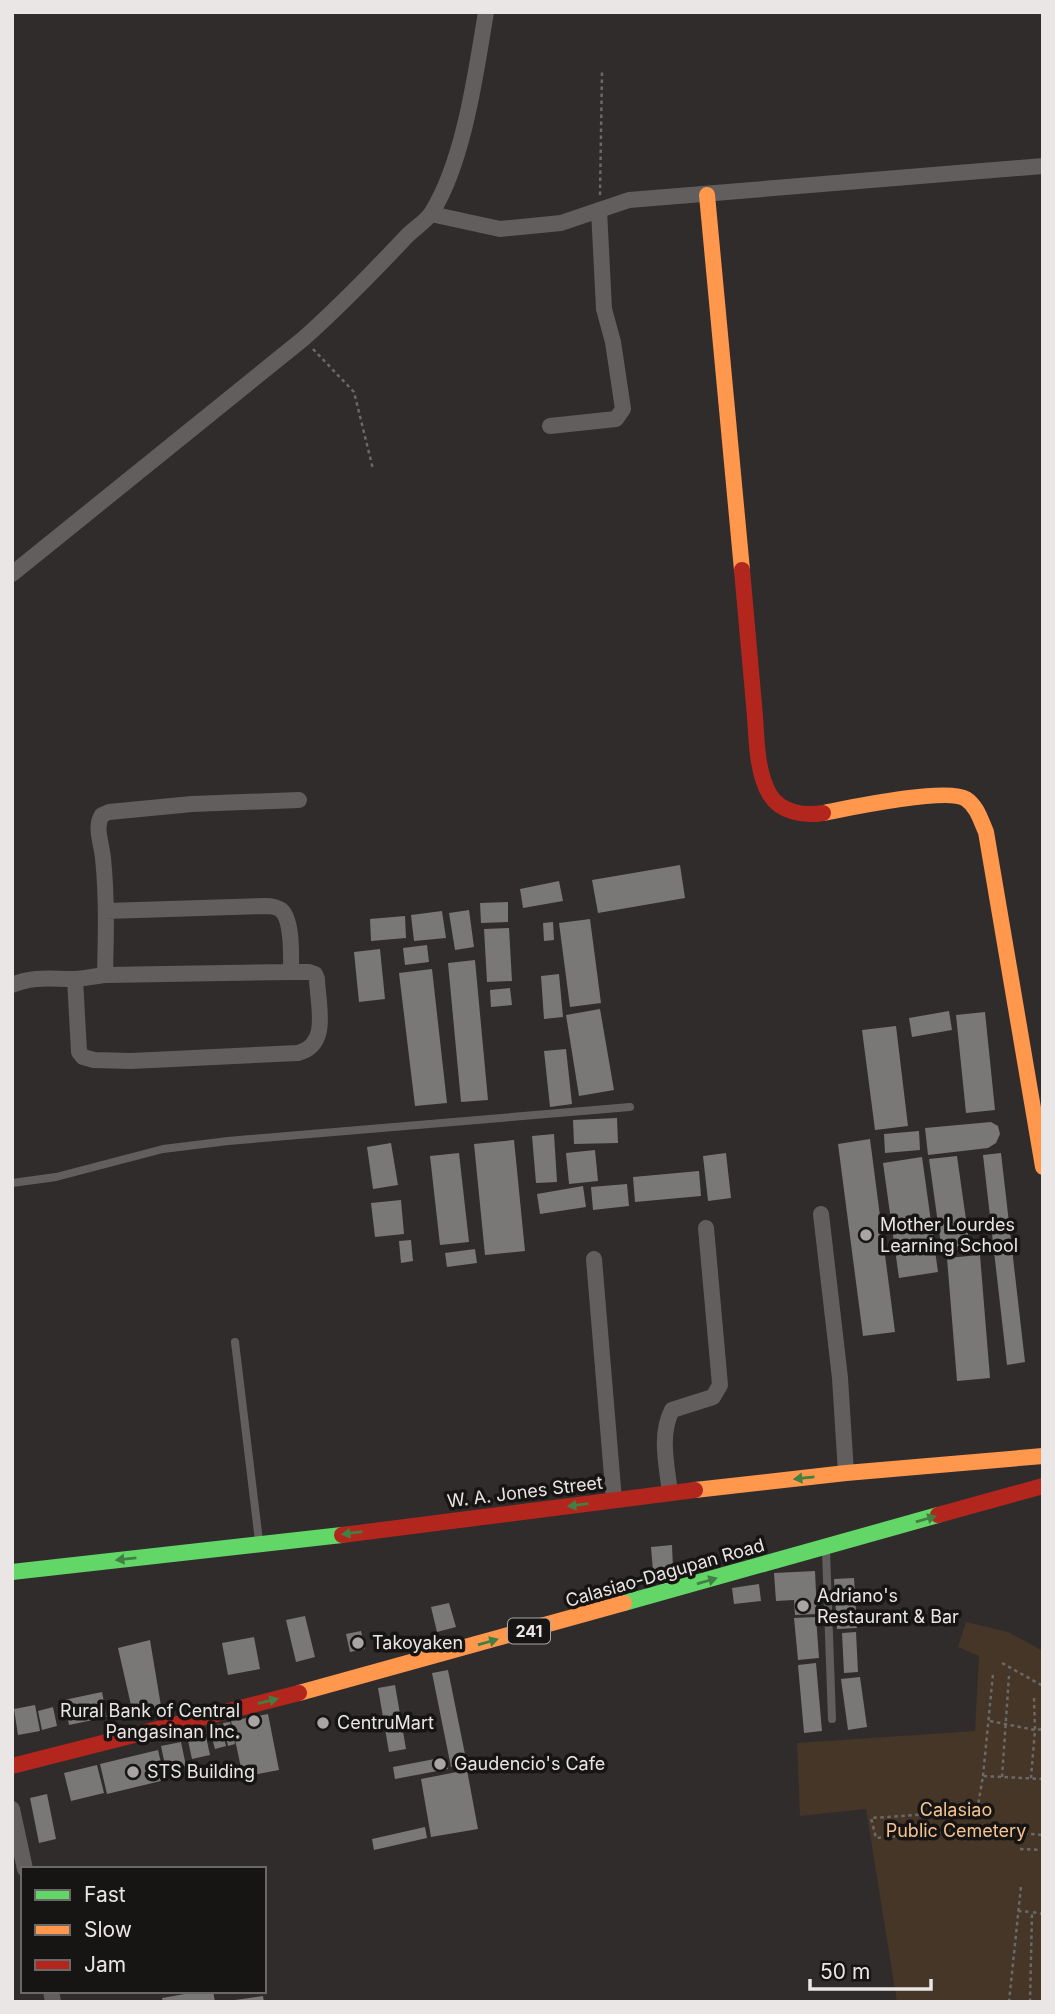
<svg xmlns="http://www.w3.org/2000/svg" width="1055" height="2014" font-family="Inter,sans-serif">
<style>
.green{fill:#453628}
.building{fill:#7a7777}
.lines{fill:none;stroke-linecap:round;stroke-linejoin:round}
.path{stroke:#6b6868;stroke-width:2.5;stroke-dasharray:3.5 3.5;stroke-linecap:butt}
.lane{stroke:#615e5d;stroke-width:8}
.street{stroke:#615e5d;stroke-width:16}
.fast{stroke:#63d668;stroke-width:16}
.slow{stroke:#ff974d;stroke-width:16}
.jam{stroke:#b3261e;stroke-width:16}
.oneway{fill:#417f42}
.poi-dot{fill:#a9a5a5;stroke:#171514;stroke-width:2.5}
.labels{text-anchor:middle;stroke-width:7;stroke-linejoin:round;paint-order:stroke}
.shield{fill:#171514;stroke:#aba7a7;stroke-width:2}
.shield-label{font-size:16px;font-weight:bold;fill:#eae6e6}
.poi-label{font-size:18px;fill:#eae6e6;stroke:#171514;text-anchor:start}
.street-label{font-size:18px;fill:#eae6e6;stroke:#171514}
.park-label{font-size:18px;fill:#f6c391;stroke:#171514}
</style>
<rect width="100%" height="100%" fill="#302c2c"/>
<!-- green -->
<path class="green" d="M966,1622l42,10 35,19v351h-146l-31,-193 -66,7 -3,-73 178,-12 4,-75 -21,-9z"/>
<!-- building -->
<path class="building" d="M680,865l5,33 -87,15 -6,-33z
M559,881l4,20 -40,7 -3,-19z
M508,902v20l-27,1 -1,-20z
M469,910l5,37 -19,3 -6,-37z
M442,911l4,27 -32,3 -3,-26z
M405,916l1,22 -35,3 -1,-22z
M590,919l11,84 -31,4 -11,-84z
M553,922l1,18 -10,1 -1,-18z
M509,928l3,53 -25,1 -3,-53z
M427,945l2,17 -24,3 -2,-17z
M380,949l5,50 -26,3 -5,-50z
M475,960l13,140 -27,2 -13,-139z
M432,969l15,134 -32,3 -16,-133z
M559,974l4,43 -19,2 -3,-43z
M510,988l2,17 -21,2 -1,-17z
M600,1009l14,81 -35,6 -13,-81z
M949,1011l3,19 -40,7 -3,-19z
M985,1012l10,98 -29,3 -10,-98z
M896,1026l12,100 -33,4 -13,-100z
M566,1049l6,55 -22,3 -6,-56z
M617,1118l1,25 -44,1 -1,-24z
M991,1122l7,4 2,8 -4,9 -8,5 -60,7 -3,-27z
M919,1131l1,19 -35,3 -1,-19z
M554,1134l3,48 -21,1 -4,-47z
M870,1139l25,193 -32,4 -25,-192z
M514,1140l11,111 -40,4 -11,-111z
M391,1143l7,42 -25,4 -6,-42z
M595,1150l3,31 -29,3 -3,-31z
M459,1153l10,89 -29,3 -10,-89z
M726,1153l5,45 -23,3 -5,-45z
M1001,1153l24,209 -18,3 -24,-210z
M957,1156l13,92 -28,4 -13,-93z
M922,1157l16,115 -39,6 -16,-115z
M699,1171l2,25 -66,6 -2,-25z
M627,1184l2,22 -36,4 -2,-23z
M583,1186l3,21 -46,7 -3,-20z
M401,1200l3,34 -29,3 -4,-34z
M411,1240l2,21 -12,2 -2,-22z
M475,1249l2,14 -30,4 -2,-14z
M980,1255l10,123 -33,3 -10,-123z
M672,1545l1,24 -20,2 -2,-24z
M815,1571l2,43 -22,1 -1,-15 -18,1 -2,-28z
M854,1578l3,50 -20,1 -3,-50z
M759,1584l2,17 -27,3 -2,-16z
M449,1603l7,24 -19,5 -6,-25z
M305,1616l10,41 -19,5 -10,-42z
M816,1617l3,41 -21,2 -4,-42z
M361,1631l4,18 -15,3 -4,-18z
M856,1632l2,40 -14,1 -2,-40z
M254,1637l6,32 -32,6 -6,-32z
M150,1640l11,66 -28,8 -15,-66z
M816,1663l6,68 -18,2 -6,-68z
M448,1670l19,94 -16,3 -19,-94z
M860,1677l7,50 -19,3 -7,-51z
M395,1685l11,64 -17,3 -11,-64z
M102,1692l5,25 -38,8 -5,-25z
M35,1705l5,26 -22,4 -4,-26z
M53,1707l4,19 -15,4 -4,-19z
M268,1714l11,56 -36,7 -12,-56z
M230,1722l5,22 -7,2 -5,-23z
M220,1724l6,22 -11,3 -6,-22z
M205,1732l5,23 -18,4 -5,-23z
M181,1742l5,24 -20,4 -5,-24z
M158,1750l7,30 -58,14 -7,-30z
M445,1757l3,12 -53,10 -2,-12z
M97,1765l7,28 -33,8 -7,-28z
M467,1770l11,59 -47,8 -10,-58z
M47,1794l9,45 -17,4 -9,-45z
M425,1827l2,11 -53,12 -2,-11z
M202,1991h11l2,11h-52l-1,-4z
M263,1996l1,6h-29v-2z"/>
<g class="lines">
<!-- path -->
<path class="path" d="M600,195l2,-123
M313,349l41,43 19,77
M1002,1663l41,23
M1034,1698l1,32 8,-1
M990,1721l45,9 -4,48
M983,1776l10,-102
M1002,1777l7,-101
M1043,1779l-60,-3 -6,35 -106,7 5,20 103,-8 64,5
M1020,1849l23,1
M1018,1911l14,1
M1009,2002l12,-116
M1030,2002l2,-90 11,2"/>
<!-- lane -->
<path class="lane" d="M12,1183l44,-6 107,-28 65,-8 402,-34
M235,1342l24,199
M826,1551l6,168"/>
<!-- street -->
<path class="street" d="M431,214l69,15 61,-6 68,-23 414,-34
M550,426l66,-7 7,-10 -10,-67 -9,-33 -5,-99
M12,574l291,-235c36,-32 69,-66 102,-101 8,-9 21,-16 27,-26 32,-51 44,-140 54,-200
M105,975c1,-39 2,-78 -2,-117 -1,-13 -9,-31 -1,-43l7,-3 83,-8 107,-4
M75,979l4,73 4,5 11,3 37,1 167,-8c32,-8 20,-46 19,-74l-2,-5 -6,-2h-18
M12,985c21,-9 38,-6 60,-6 11,0 22,-3 33,-4l186,-3c0,-14 2,-52 -10,-62 -4,-3 -11,-4 -16,-4l-159,5
M821,1214l19,164 6,95
M594,1259l20,241
M670,1493c-3,-27 -11,-58 2,-83l41,-13 7,-12 -14,-157
M12,1809l13,60
M51,1991l2,11"/>
<!-- fast -->
<path class="fast" d="M12,1572l330,-37
M624,1603l314,-88"/>
<!-- slow -->
<path class="slow" d="M707,195l35,375
M823,813c26,-5 124,-26 143,-14 11,7 15,22 20,33l57,335
M695,1490l151,-17 197,-17
M299,1693l325,-90"/>
<!-- jam -->
<path class="jam" d="M742,570c4,45 8,90 12,135 3,28 1,65 16,90 11,18 35,21 53,18
M938,1515l105,-29
M342,1535l353,-45
M12,1766l287,-73"/>
</g>
<!-- one-way arrows -->
<defs><path id="oneway-solid" d="M-6-.8H1V-3.2L6.5 0L1 3.2V.8H-6Z" transform="scale(1.75)"/></defs>
<g class="oneway">
<use href="#oneway-solid" transform="translate(804 1478) rotate(174)"/>
<use href="#oneway-solid" transform="translate(578 1505) rotate(173)"/>
<use href="#oneway-solid" transform="translate(926 1519) rotate(-16)"/>
<use href="#oneway-solid" transform="translate(352 1533) rotate(173)"/>
<use href="#oneway-solid" transform="translate(126 1559) rotate(174)"/>
<use href="#oneway-solid" transform="translate(707 1581) rotate(-16)"/>
<use href="#oneway-solid" transform="translate(488 1642) rotate(-16)"/>
<use href="#oneway-solid" transform="translate(268 1701) rotate(-14)"/>
</g>
<!-- markers -->
<g class="poi-dot">
<circle cx="866" cy="1235" r="7"/>
<circle cx="803" cy="1606" r="7"/>
<circle cx="358" cy="1643" r="7"/>
<circle cx="254" cy="1721" r="7"/>
<circle cx="323" cy="1723" r="7"/>
<circle cx="440" cy="1764" r="7"/>
<circle cx="133" cy="1772" r="7"/>
</g>
<g class="labels">
<!-- shield labels -->
<rect class="shield" x="508" y="1618.5" width="42" height="25" rx="5"/>
<g class="shield-label">
<text x="529" y="1637">241</text>
</g>
<!-- poi labels -->
<g class="poi-label">
<text x="880" y="1231">Mother Lourdes<tspan x="880" dy="21">Learning School</tspan></text>
<text x="817" y="1602">Adriano's<tspan x="817" dy="21">Restaurant &amp; Bar</tspan></text>
<text x="372" y="1649">Takoyaken</text>
<text x="240" y="1717" text-anchor="end">Rural Bank of Central<tspan x="240" dy="21">Pangasinan Inc.</tspan></text>
<text x="337" y="1729">CentruMart</text>
<text x="454" y="1770">Gaudencio's Cafe</text>
<text x="147" y="1778">STS Building</text>
</g>
<!-- street labels -->
<g class="street-label">
<text transform="translate(525 1492) rotate(-7)" y="6">W. A. Jones Street</text>
<text transform="translate(665 1573) rotate(-16)" y="6">Calasiao-Dagupan Road</text>
</g>
<!-- park labels -->
<g class="park-label">
<text x="956" y="1816">Calasiao<tspan x="956" dy="21">Public Cemetery</tspan></text>
</g>
</g>
<!-- border -->
<rect width="1055" height="2014" fill="none" stroke="#eae6e6" stroke-width="28"/>
<!-- legend -->
<rect x="21" y="1867" width="245" height="126" fill="#171514" stroke="#6b6968" stroke-width="2"/>
<rect x="35" y="1890" width="35" height="10" fill="#63d668" stroke="#6b6968" stroke-width="2"/>
<text x="84" y="1902" font-size="21" fill="#eae6e6">Fast</text>
<rect x="35" y="1925" width="35" height="10" fill="#ff974d" stroke="#6b6968" stroke-width="2"/>
<text x="84" y="1937" font-size="21" fill="#eae6e6">Slow</text>
<rect x="35" y="1960" width="35" height="10" fill="#b3261e" stroke="#6b6968" stroke-width="2"/>
<text x="84" y="1972" font-size="21" fill="#eae6e6">Jam</text>
<!-- scale -->
<path d="M810 1979v10h121v-10" fill="none" stroke="#eae6e6" stroke-width="3.5"/>
<text x="820" y="1979" font-size="21" fill="#eae6e6" stroke="#171514" stroke-width="5" paint-order="stroke">50 m</text>
</svg>
